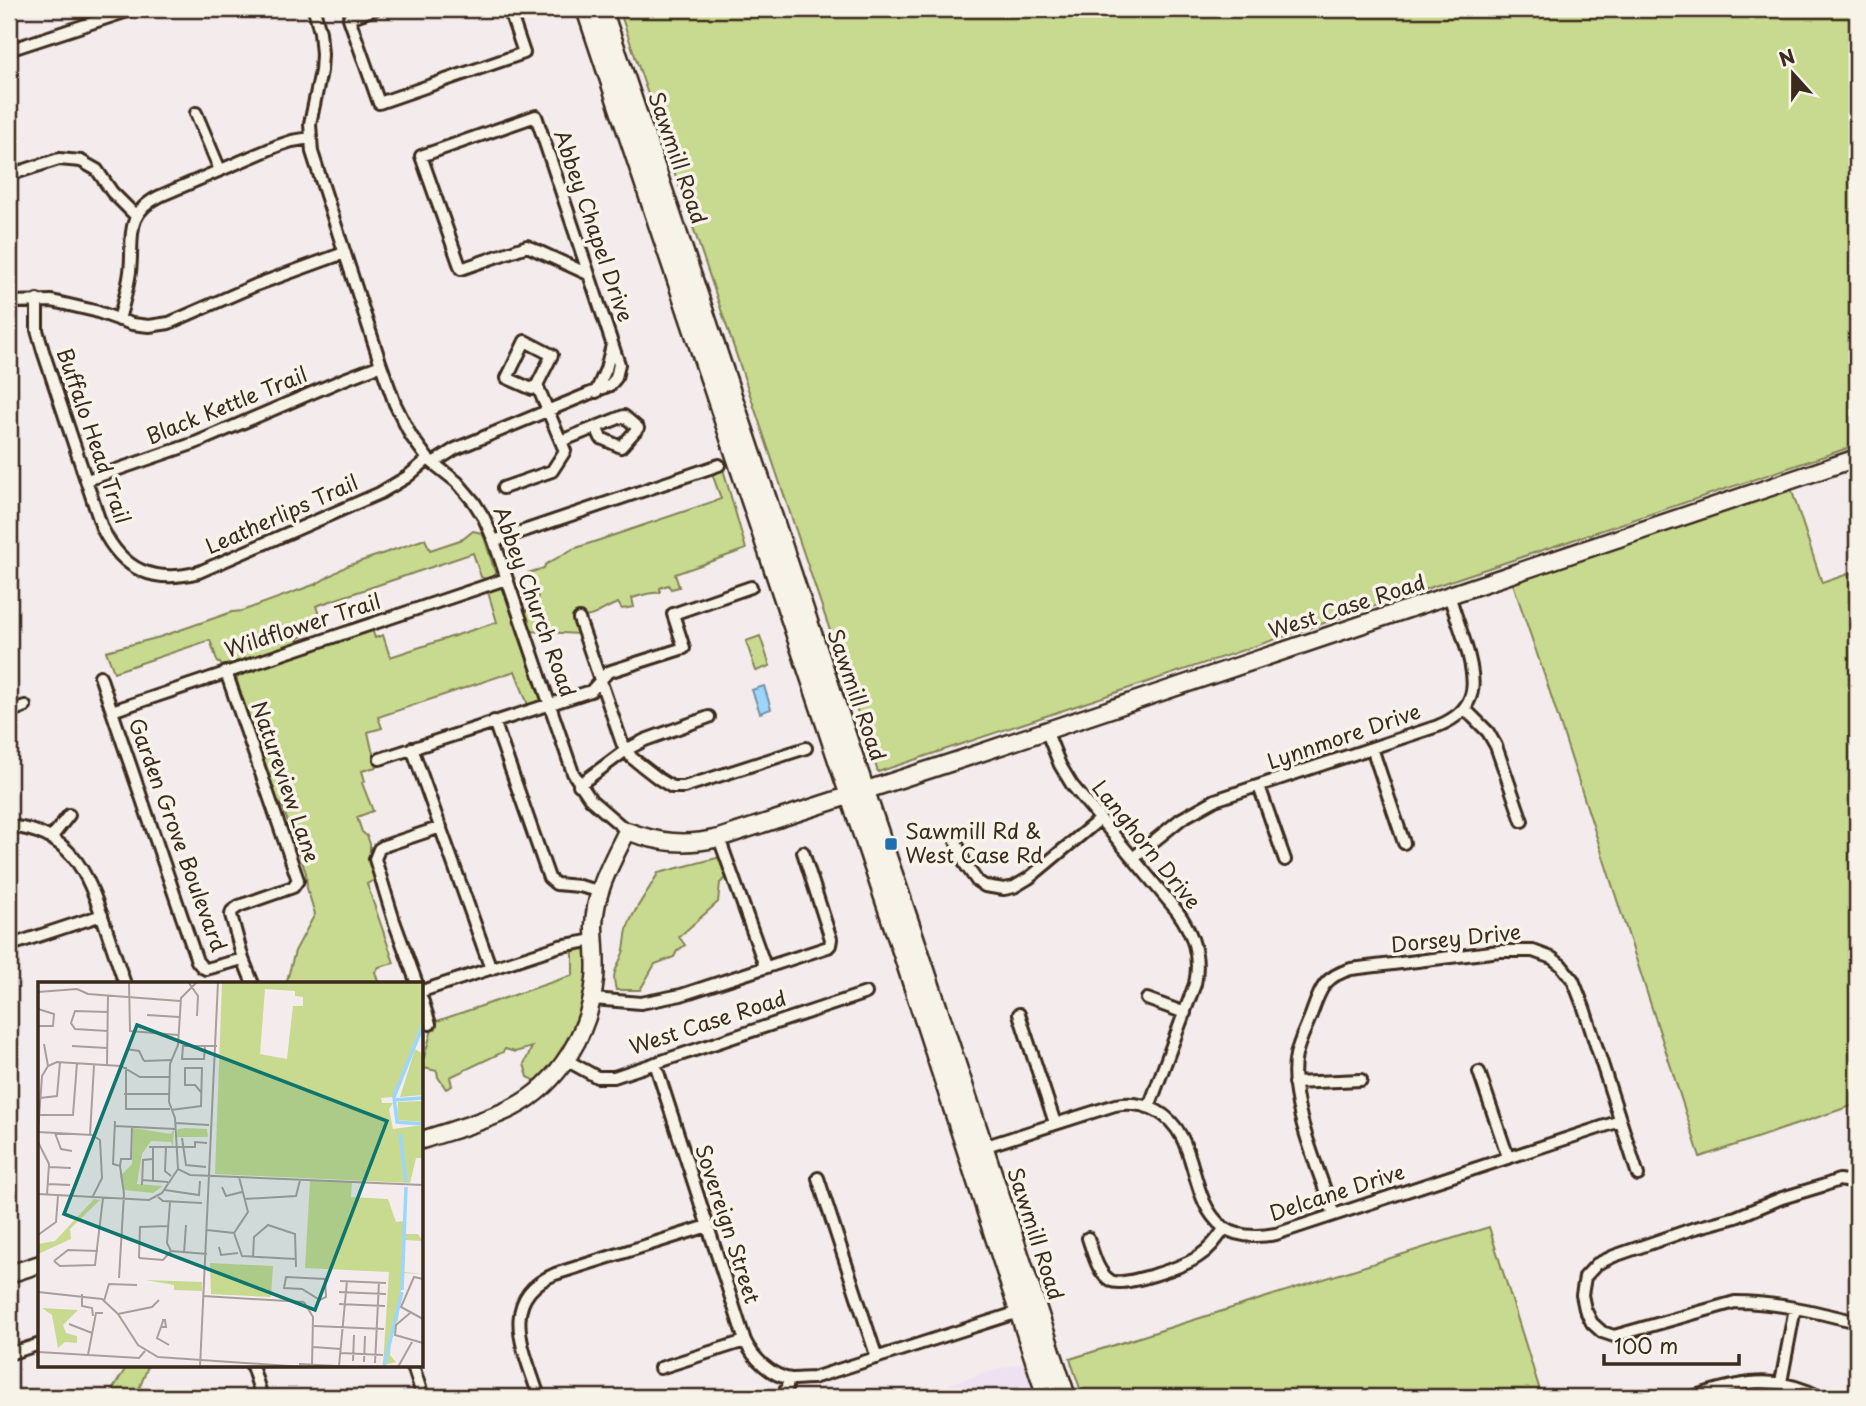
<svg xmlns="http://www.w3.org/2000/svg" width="1866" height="1406" font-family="'Playpen Sans',sans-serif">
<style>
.built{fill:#eee1f1}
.green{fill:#c8da8f;stroke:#828256;stroke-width:2}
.water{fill:#9cd6fd;stroke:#7591a4;stroke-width:2}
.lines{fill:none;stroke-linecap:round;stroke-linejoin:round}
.minor-casing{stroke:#3b2a1e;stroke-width:16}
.secondary-casing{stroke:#3b2a1e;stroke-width:21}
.primary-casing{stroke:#3b2a1e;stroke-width:23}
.minor{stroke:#f7f3e8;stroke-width:10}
.secondary{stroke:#f7f3e8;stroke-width:16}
.primary{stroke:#f7f3e8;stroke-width:18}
.poi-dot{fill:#1f6fb2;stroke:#f7f3e8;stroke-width:2.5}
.labels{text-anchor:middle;stroke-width:7;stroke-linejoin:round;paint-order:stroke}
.street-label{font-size:21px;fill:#3b2a1e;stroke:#f7f3e8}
.poi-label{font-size:21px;fill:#3b2a1e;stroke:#f7f3e8;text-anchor:start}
.inset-river{fill:none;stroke:#9cd6fd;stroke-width:3.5}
.inset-road{fill:none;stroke:#a99e9a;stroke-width:2}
.view{fill:#0f766e;fill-opacity:0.15;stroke:#0f766e;stroke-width:3.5}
.inset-edge{fill:none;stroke:#3b2a1e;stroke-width:3.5}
</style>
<rect width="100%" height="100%" fill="#f3ebec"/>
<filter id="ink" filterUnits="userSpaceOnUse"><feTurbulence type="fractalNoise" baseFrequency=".0143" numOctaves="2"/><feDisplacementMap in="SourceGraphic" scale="14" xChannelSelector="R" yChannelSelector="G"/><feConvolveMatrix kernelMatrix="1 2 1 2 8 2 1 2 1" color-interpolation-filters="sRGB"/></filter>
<g filter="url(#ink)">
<!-- built -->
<path class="built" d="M1030,1360l12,37h-89l-4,-13z"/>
<!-- green -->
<path class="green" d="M619,9h1238v436l-979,327z
M723,469l23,80 -71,25 4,13 -8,2 -3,-4 -8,3v5c-9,-2 -19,3 -28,5l2,9 -12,2 -4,-6c-17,6 -23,15 -42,15l2,16 -50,-3 -6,-15 16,-19 -10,-24 16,-5 1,-3 28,-16 148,-50 -9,-26z
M1790,485l32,98 35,-12v533l-157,53 -154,-477 -35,-102z
M473,531l8,2 3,4 12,38 -11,4 -4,-2 -8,-24 -157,53 6,18 -13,4 -2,7 -9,3 -1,5 -75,23 -2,-3h-2l-8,-23 -96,32 -8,-21 54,-14 72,-25 10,-1 74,-27 31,-18 78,-27 5,11 33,-11z
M503,584l40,117 -15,4 -13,-34 -137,46 4,11 -14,4 4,18 7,16 -17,5 3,10 -3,2 11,28 -16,6 5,15 5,4 3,8v17l6,18 -9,5 27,79 -15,4 -4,5 4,12h-93l9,-33 20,-37 -8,-26 -1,-15 -23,-65 -7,-9 -41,-124 137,-46 3,9 8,-3 7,22 107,-35 -10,-33z
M760,636l10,30 -14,5 -10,-30z
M721,857l7,19 -8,7 -2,19 -39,35 6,8 -8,6 -3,6 -19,7 -15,26h-24c-5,-18 1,-21 7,-37 3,-8 2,-18 5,-27 7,-19 21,-35 30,-53z
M587,943l2,21 -7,51 -25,50 -21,16 -8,-4 -4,-13 8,-17 -17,5 -10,-3 -2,3 -53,25 2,9 -6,3 -8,-12 -1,-6 -13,-3 -2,-3 12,-43 139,-47v-29z
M1489,1227l53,170h-459l-13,-38z
M127,1366h21l-12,31h-28z"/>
<!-- water -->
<path class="water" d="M764,686l7,23 -11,4 -8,-23z"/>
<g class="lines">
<!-- minor casing -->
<g class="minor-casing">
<path id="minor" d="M314,9l6,23 2,22 -1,17 -11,53 2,28 69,213 14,39 16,32 17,23 29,23 17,20 10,16 10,23 79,232 18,27 36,31
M375,9l-26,9 30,85 145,-50 -15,-44
M9,50l125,-41
M196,113l24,57
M9,175l50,-16 22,2 16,9 15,22 24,24
M37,300v30l6,21 59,177c21,43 52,56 97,44l181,-79 27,-16 21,-18
M9,302l43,-1 43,10 37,13 17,2 20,-3 87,-38 88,-32
M119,320c4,-16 9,-32 11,-48 4,-34 -7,-58 30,-76l117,-50 15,-5 18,-3
M525,341l27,14 -15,30 -5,4 -25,-11z
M596,392l10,-23 6,-24
M561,441l63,-25 14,12 -17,19 -20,-9 -5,-11
M433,463l22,-14 155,-64 6,-7 3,-14 -83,-248 -115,40 40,113 66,-23 61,28
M87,480l108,-37 147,-63 39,-15
M503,488l49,-17 13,-20 -28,-66
M494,541l225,-76
M579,619l43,124 10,15 27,21 13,8h12l122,-39
M226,672l72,208 -5,7 -54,19 -7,5 -1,4 12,44 10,25
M100,676l97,285 5,6 4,2 37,-10
M1464,708l24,24 8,14 26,75
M112,711l394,-132
M9,712l16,-6
M494,721l55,157 7,6 23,2 20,5
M1046,730l14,35 12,20 105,126c16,22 24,45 18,73l-46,123
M412,748l79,221
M1372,748l32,95
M380,759l211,-68 17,-19 76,-24 -11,-34 78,-27
M579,785l47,-35 19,-10 64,-23
M1259,786l26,74
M9,826c62,6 77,44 95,96 7,21 14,42 21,62
M954,836l11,28 12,17 8,5 19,3 10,-2 15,-9 71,-59
M51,838l18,-23
M719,838l46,128
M1133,858l48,-39 34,-19 223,-74c42,-17 39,-45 27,-83 -5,-16 -11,-32 -16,-48
M14,944l88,-29
M417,984l-23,-63 -19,-62 4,-10 5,-3 57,-19
M422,991l138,-45 35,-6
M422,999l8,25
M593,999l48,4 40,-8 147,-48 2,-2 1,-6 -28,-87
M1147,999l38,14
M1019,1014l36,109
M566,1060l31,17h17l252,-84
M655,1063l90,278c8,17 26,35 46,38 7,0 15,-1 22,-1l209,-67
M1479,1072l29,85
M1294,1083l67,-3
M980,1148l135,-43c15,-3 29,-1 42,6 44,24 29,87 66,116 15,11 36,10 53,7l344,-113
M818,1178l59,180
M1857,1183l-18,-3 -14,5 -43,13 -46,19 -44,12 -78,27 -17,8 -12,13 -3,18 3,14 7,14 10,9 12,4 121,-34c41,0 82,10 122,20
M1334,1215c-14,-42 -48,-117 -38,-160 3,-14 10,-27 15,-40 9,-25 12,-38 40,-46l149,-18h33l19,7 9,7 12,15 11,28 54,167
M1088,1238c5,14 9,35 23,43 14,6 75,-15 88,-25 11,-7 18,-17 26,-28
M9,1354l31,-10
M252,1366l10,31
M413,1366l10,31
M660,1368l85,-27
M1781,1382l14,-74
M539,1397c-14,-45 -43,-98 16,-123l153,-48
M784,1397l5,-18
M1692,1397c46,-15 83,-24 128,0"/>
</g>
<!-- secondary casing -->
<g class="secondary-casing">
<path id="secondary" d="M422,1140c30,-10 62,-18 90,-32 48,-24 78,-77 83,-129 2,-18 -1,-36 -1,-53 1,-36 18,-64 33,-95 32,12 58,15 92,7l246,-80 892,-300
M9,1274l31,-10"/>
</g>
<!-- primary casing -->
<g class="primary-casing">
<path id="primary" d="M586,9l315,939 146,449
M602,9l314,934 150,454"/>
</g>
<!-- minor -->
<use href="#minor" class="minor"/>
<!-- secondary -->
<use href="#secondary" class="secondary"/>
<!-- primary -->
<use href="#primary" class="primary"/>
</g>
</g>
<!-- markers -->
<rect class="poi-dot" x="884" y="837" width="14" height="14" rx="3.5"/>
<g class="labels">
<!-- street labels -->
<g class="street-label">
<text transform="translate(677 158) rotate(71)" y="7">Sawmill Road</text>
<text transform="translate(593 226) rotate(71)" y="7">Abbey Chapel Drive</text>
<text transform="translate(227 406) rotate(-22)" y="7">Black Kettle Trail</text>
<text transform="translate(93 436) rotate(71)" y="7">Buffalo Head Trail</text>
<text transform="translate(282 515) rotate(-24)" y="7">Leatherlips Trail</text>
<text transform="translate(534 602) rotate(70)" y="7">Abbey Church Road</text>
<text transform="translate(1347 607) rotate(-18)" y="7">West Case Road</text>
<text transform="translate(303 626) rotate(-18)" y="7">Wildflower Trail</text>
<text transform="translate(856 695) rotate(71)" y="7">Sawmill Road</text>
<text transform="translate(1344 737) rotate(-19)" y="7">Lynnmore Drive</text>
<text transform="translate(285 782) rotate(71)" y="7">Natureview Lane</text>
<text transform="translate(177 835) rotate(70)" y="7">Garden Grove Boulevard</text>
<text transform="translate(1146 845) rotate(51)" y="7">Langhorn Drive</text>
<text transform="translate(1456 939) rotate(-6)" y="7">Dorsey Drive</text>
<text transform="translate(708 1023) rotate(-18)" y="7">West Case Road</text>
<text transform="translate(1337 1193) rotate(-18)" y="7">Delcane Drive</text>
<text transform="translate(727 1224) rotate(72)" y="7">Sovereign Street</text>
<text transform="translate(1035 1234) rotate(72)" y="7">Sawmill Road</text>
</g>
<!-- poi labels -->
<g class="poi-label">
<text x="905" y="839">Sawmill Rd &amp;<tspan x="905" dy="24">West Case Rd</tspan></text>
</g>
</g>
<!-- overview -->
<g transform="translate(38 982)">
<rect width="385" height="385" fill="#f3ebec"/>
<path d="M184,0h201v38l-30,77 -12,1 1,5h11l-4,6 4,20 30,-4v33h-7l-6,25 -195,-9zM227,7l30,2v5l8,1v9h-10l-6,53 -27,-5zM377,67l8,5v41l-23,2zM385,119v21l-26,-2 1,-18zM95,146l38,6 3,-5 -1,18 -2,-5 -20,-1 -9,13 -5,30 26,2 -10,7 -29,-3 -4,-14 12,-12zM147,146l22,1 1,8h-33l3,-8zM272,199l42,1 -1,15 37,2 8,23 8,-1 3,-36 -2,49h13l5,7 -18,-1 -1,32 19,2 -20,-1 -5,47 -6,9 -2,26 6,7 -13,3 6,-93 -84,-4zM56,217l6,1 -30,29 1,10 -33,15v-10l17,-3zM172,281l63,3 -2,31 -60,-3zM108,298l56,2v9l-28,-1v-5zM4,326l36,2 -15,15 3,8 11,3v7l-12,-1 -7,6 -6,-33z" fill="#c8da8f" fill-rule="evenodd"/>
<path class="inset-river" d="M385,43l-29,72 3,25 26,2M355,118l30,-2M362,152l6,48M364,308l4,-103M346,384l18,-74"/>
<path class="inset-road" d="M91,0l1,49 48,4M151,1l9,13 -1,20M39,7l11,5 92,7M0,10l39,-3M0,27l16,5 -1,12h-15M109,33l32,2M70,49l-33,-2 -4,-6 4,-12 33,1M6,62l4,22M34,64l35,2M167,64l-1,13h-22l1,-13h34M88,67l13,2 5,10M106,79l27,-1M69,83l1,-70M10,84l9,-4 64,4 19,11h30M88,85v42h44M86,112h45M2,116l17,-2 3,-34M133,128l30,-4 1,-38h-17v17h10l6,7M1,133h34l4,-52M77,139l-2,43 7,2M137,141l34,2M77,144l60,3M0,150l54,3 8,5 2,38 -10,20M0,151l4,-57 6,-10M17,151l6,16 11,2M52,153l4,-70M144,156l4,27 20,2M0,160l11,22 -2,31M111,165h46v-5l12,1M128,165l-1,24 6,5M11,185l22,1M140,187l-3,-51 -6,-16 1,-38 8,-19 3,-47 16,-16M104,198l26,2M115,199v-34M10,202l22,1M104,203l1,-25 10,-1M184,205l4,9 16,-4M127,208l34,5 1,-14M0,212l111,6 13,-7 16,-24 12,6 233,10M120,215l5,4 39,2M206,217l52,-3 4,-16M132,220l-3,41 4,8M169,248l27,3 8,23 54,3M196,251l14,-21 -9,-35M0,253l18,-13 2,-26M181,265l2,8 17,-2M133,269l36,3M146,271l2,-28M215,275l1,-20 14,-12 27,9 1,33M101,276l1,-31 28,-1M101,276l24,2 8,-9M16,279l6,5 35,-1 8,-67M16,279l14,-11 30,1M248,295l39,2 1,18 -6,3 -18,-11 -18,-1zM81,296l5,-84 -4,-28 1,-7h10l1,-32M385,297l-9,-2 -13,30 22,12M302,299l46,2M0,310l64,7 16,15 20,31 20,12 146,10M301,310l47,2M44,312v12l10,2 1,8M165,314l101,6M66,319l5,-17 28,1M266,320l9,15 -1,49M301,322l46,2M372,331l-14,12 -1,10 28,8M80,332l34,-7 7,-7M31,342l23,9M276,344l70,3M123,345h5l-1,-7h-2v1l-2,6 -4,11 12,7M275,365l28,2M0,370l101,6 6,-7M303,371l42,2M50,373l8,-42h7M315,379l1,-26M326,380l1,-26M337,381l4,-81M261,382l56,3M301,384l8,-85M162,385l18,-385M360,385l14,-25"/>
<path class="view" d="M99,43l250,96 -72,189 -251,-96z"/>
<rect width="385" height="385" class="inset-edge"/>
</g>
<!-- margin -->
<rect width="1866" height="1406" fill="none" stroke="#f7f3e8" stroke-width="35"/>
<rect x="18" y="18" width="1831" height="1371" fill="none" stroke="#3b2a1e" stroke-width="2.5" filter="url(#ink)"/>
<!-- north arrow -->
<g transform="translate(1793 74) rotate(339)" stroke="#f7f3e8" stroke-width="5" paint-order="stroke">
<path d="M0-5L12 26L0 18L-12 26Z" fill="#3b2a1e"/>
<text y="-10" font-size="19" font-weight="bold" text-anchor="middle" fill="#3b2a1e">N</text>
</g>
<!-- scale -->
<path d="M1604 1354v10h135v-10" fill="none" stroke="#3b2a1e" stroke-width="3.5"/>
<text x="1614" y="1354" font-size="21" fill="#3b2a1e" stroke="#f7f3e8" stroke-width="5" paint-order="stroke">100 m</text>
</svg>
